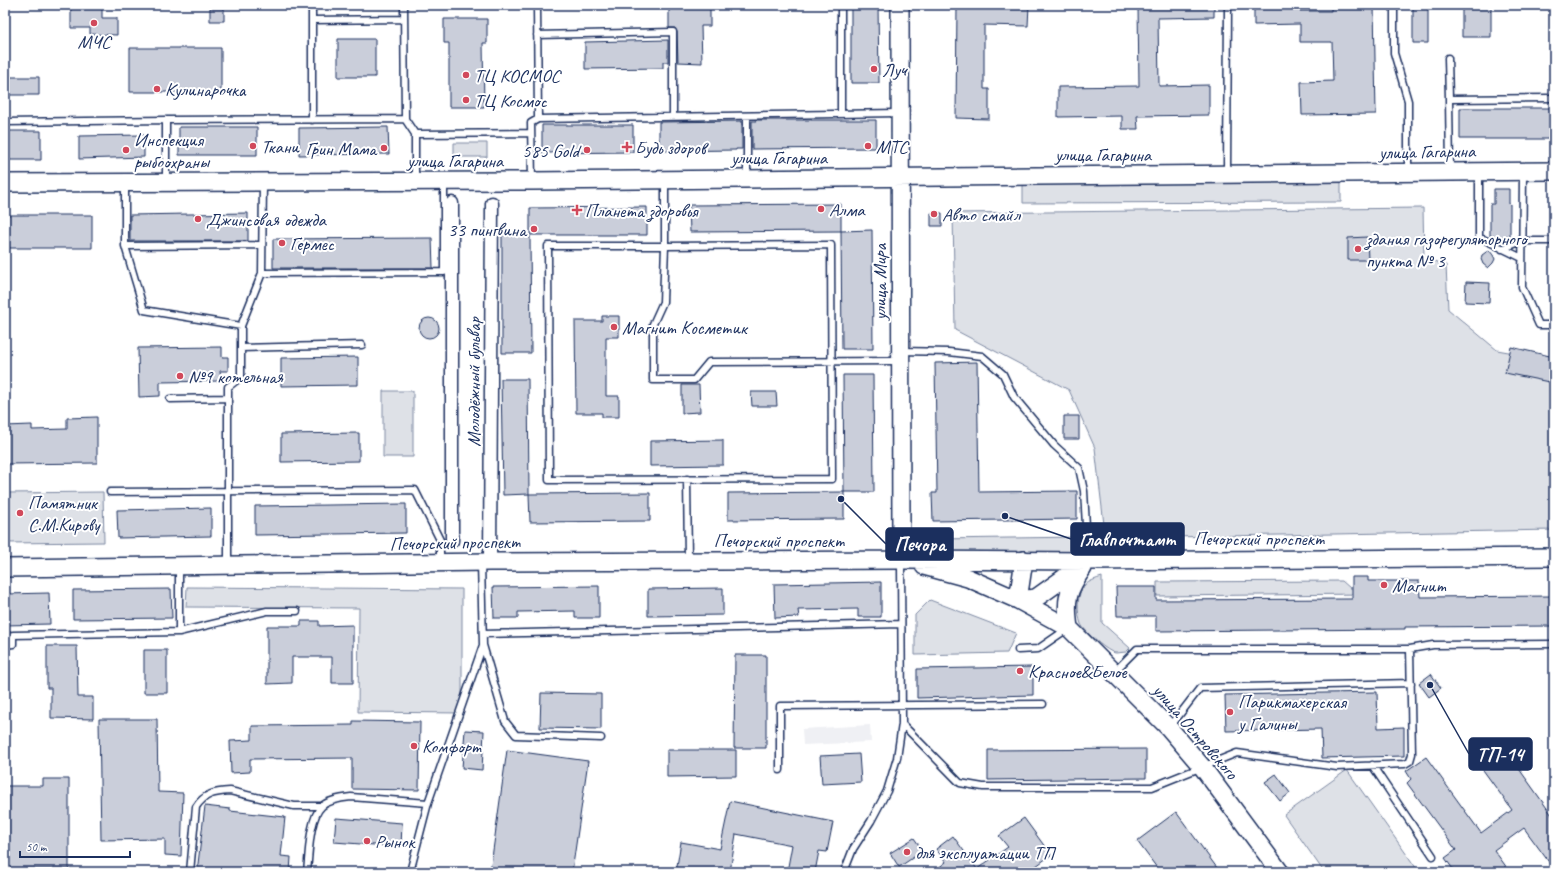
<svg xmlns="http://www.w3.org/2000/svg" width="1559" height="877" font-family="Caveat,sans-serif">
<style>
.built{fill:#eff0f4}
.green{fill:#dee1e7;stroke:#7c88a2}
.building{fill:#caceda;stroke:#1b2f5e}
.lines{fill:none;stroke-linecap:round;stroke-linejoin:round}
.lane-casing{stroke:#1b2f5e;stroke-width:9}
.street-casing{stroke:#1b2f5e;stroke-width:15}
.secondary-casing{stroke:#1b2f5e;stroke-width:20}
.lane{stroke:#fff;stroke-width:6}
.street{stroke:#fff;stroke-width:12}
.secondary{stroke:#fff;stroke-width:17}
.poi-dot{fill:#d1495b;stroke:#fff;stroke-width:1.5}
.labels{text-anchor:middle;stroke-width:4;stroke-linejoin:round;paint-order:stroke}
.poi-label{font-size:19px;fill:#1b2f5e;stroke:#fff;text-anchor:start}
.street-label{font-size:19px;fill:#1b2f5e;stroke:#fff}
.leader{fill:none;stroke:#1b2f5e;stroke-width:1.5}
.callout-dot{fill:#1b2f5e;stroke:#fff;stroke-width:1.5}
.callout{fill:#1b2f5e;stroke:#1b2f5e;stroke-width:1.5}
.callout-label{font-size:20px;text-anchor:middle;font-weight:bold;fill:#fff}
</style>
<rect width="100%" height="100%" fill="#fff"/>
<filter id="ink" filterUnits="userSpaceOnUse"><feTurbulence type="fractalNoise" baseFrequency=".025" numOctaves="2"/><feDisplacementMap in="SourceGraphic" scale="8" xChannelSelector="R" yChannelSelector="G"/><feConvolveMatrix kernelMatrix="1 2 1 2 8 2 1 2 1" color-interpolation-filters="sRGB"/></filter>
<g filter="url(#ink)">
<!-- built -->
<path class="built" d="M870,725l1,17 -68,3 -1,-16z"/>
<!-- green -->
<path class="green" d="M454,143h33v14h-33z
M1341,182v20l-318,1v-19z
M1423,208l1,50 22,7 2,44 49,41 57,10v170l-439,8 -10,-5 -10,-85 -26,-58 -114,-60 -2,-117z
M383,391h30v66h-30z
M103,492l1,50 -99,1v-50z
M1082,537v15l-132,1 -12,-14z
M1102,577v46l28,25 -4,4c-3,0 -7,1 -10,1 -8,0 -32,-22 -35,-29 -4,-11 -5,-30 4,-39 4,-4 11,-6 17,-8z
M1342,581l8,7h17v6l-210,2v-14z
M187,587l275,2v124l-104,-1 1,-104 -173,-1z
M930,600l86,33 -9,20 -92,2v-40z
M1347,770l72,102h-95l-40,-57z"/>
<!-- building -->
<path class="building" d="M71,5h31v13h15v17l-27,-1v-6h-19z
M669,5h41v21h-9l1,37 -24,-1 -1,-30 -2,-4h-6z
M851,5h27l1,78h-28z
M957,5h72l-1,21 -44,-1v64h5v30l-33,-1z
M1138,5h76v12l-56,1 1,68 50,-1v30l-72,1 1,13h-16v-13l-64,1v-30l81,-1z
M1254,5h46v6h31v-6h43l2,109 -74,1 -1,-33 32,-1 -1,-39h-32v-18l-46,1z
M1413,5h15v38h-15z
M1462,5h29v32h-29z
M210,8h14v13h-14z
M444,19h43v24h-4l1,64h-35v-64h-5z
M338,39h37v38h-37z
M668,40v22h-5v6l-78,1v-27z
M130,48h91v44h-91z
M5,77h34v18h-34z
M1460,108h94v31h-94z
M756,120h120v28l-124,1v-28h4z
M742,121v28h-6v1l-77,1v-29z
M542,125h91v27l-91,1z
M179,127h78v28h-78z
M388,127l1,27 -90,1v-27z
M5,131h36v29h-36z
M144,135v22l-65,2v-23z
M1494,189h15v15h1v33l-20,-1v-32h4z
M841,204v27l-151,1 -1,-27z
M647,207v28h-117v-27z
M248,213v28h-118v-26z
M931,213h11v13h-11z
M5,215h87v33h-87z
M872,230l1,119h-31l-1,-118z
M502,235h28l1,118h-29z
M1367,237l1,23h-20v-22z
M432,238l1,30h-160v-29z
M1489,250l4,5 2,4 -2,4 -5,5 -5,-4 -2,-5 1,-4z
M1466,282l24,1 -1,20 -24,-1z
M602,316h17v21h-13v59h13v21h-17v-4h-26l-1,-92h27z
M419 328a10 10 0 1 1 20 0a10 10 0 1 1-20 0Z
M222,347v10h6v14h-8l1,10 -61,1v14l-21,1 -1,-49z
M1511,347l43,10v26l-49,-10z
M358,357v28l-77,1v-28z
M977,362l2,130 98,-1v28l-144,2 -1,-28h5l-2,-130z
M843,375h30l1,117h-30z
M501,379h27l1,115 -26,1z
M682,385h17l1,27 -18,1z
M751,392h25l1,14h-25z
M1064,416h15v23h-15z
M97,417v46l-92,1v-38l27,-1v5l35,-1v-11z
M359,433v28l-78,1v-28z
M723,440v25l-73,1v-25z
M844,492v27l-116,1v-27z
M650,493v28l-120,1 -1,-28z
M406,504v29l-151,2v-29z
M211,508v28l-93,2 -1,-28z
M1352,577h16v4h51l1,16 134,-1v30l-149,1v2l-249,2v-15h-39l-1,-29h40v13l196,-1z
M881,582v35h-23v-8l-60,1 1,7 -24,1 -1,-34z
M599,586v32h-24v-7l-57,1v6h-24l-1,-31z
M723,588v27l-75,1v-27z
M171,589l1,29 -99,1v-29z
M49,593l1,31 -45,1v-31z
M301,621h18v5l34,-1v58h-21v-26h-40v26l-25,1v-58h34z
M47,646h30l1,51h15v22l-42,-1v-30h-4z
M144,650h23v43h-23z
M735,655h31v93h-32z
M1033,667v28l-116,3v-29z
M1431,674l10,14 -12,9 -10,-14z
M1377,692l1,36 26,-1v29l-82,2 -1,-29 -95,2 -1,-36z
M541,693l60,1v35l-61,-1z
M99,719h58l1,73 25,1 -2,63 -16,-1v-16l-64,1z
M353,721l67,1 -1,68 -67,-1v-31l-102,1v13l-19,1 -1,-32 22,-1v-14l101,-1z
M465,730l19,1 -2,39 -20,-2z
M1502,745l52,73v51l-30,-41 -30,22 16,22h-55l-10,-14 11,-8 -49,-67 4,-4 -5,-8 20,-14 55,76 31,-23 -34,-47z
M1146,749v29l-158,2v-30z
M507,750l81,11 -16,111h-82z
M667,750h69v26l-69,1z
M859,754l2,28 -39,2 -2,-28z
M1276,774l14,19 -10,8 -15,-19z
M43,779h26v90h-64v-83h38z
M730,801l103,21 -6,30 -8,-1 -4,21h-28l5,-27 -56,-11 -6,38h-54l5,-30 39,7z
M205,806l25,3v2l55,6 -4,39 10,1 -1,15h-93z
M1176,812l44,60h-60l-23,-31z
M336,818l66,5 -1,24 -67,-5z
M1024,818l27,37 -23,17h-95l13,-10 -10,-13 17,-13 24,33 31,-22 -9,-11z
M914,838l9,13 -24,16 -9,-14z"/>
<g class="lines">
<!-- lane casing -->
<g class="lane-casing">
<path id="lane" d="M312,5v115
M404,5l1,114 10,15v46
M841,5v109
M1394,5v48l14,48v70
M312,20l92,-1
M537,35l136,-3v85
M1448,58l1,41
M538,119l360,-6
M166,120l239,-1
M5,122l161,-2v61
M415,134l116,-1
M1450,171l-1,-72 105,-1
M1227,173l1,-168
M1479,173v64l43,21
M1523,173l-1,114 17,38h15
M747,178v-62
M532,180l-1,-57 7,-4 -1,-114
M665,181v65l166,-1 1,234 -283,1 -1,-234h117l-2,56 -10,22v56h41l15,-18 190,-1
M125,184v62l19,64 97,16
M125,246l137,-1
M1502,249l20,-8h32
M262,273l182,-1v-90
M241,348l121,-3
M901,351l48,1 33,4 21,18 11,23 40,48 25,23 5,23 4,69
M170,399l58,-1
M687,479l1,81
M110,492l305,-2 25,50v21
M228,564v-177l13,-10v-51l21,-53 1,-90
M179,632l88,-21h30
M483,634l418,-10
M5,645l8,-1v-9l166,-3v-65
M483,645l22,76 11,14 85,3
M1018,650l20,-1 29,-20
M1114,672l23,-23h273l23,-4 121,-1
M902,724l58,59 23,4h169l85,-34 100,14 68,-3 5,-3 2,-7 -2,-105
M1170,727l30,-39 211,-5
M1372,765l61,91
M780,770v-64l263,-2
M190,872l6,-65c9,-14 19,-15 34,-16l64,15h28
M307,872c2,-17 2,-54 15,-66 7,-6 20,-8 29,-9l77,6
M410,872l18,-69 55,-158 -2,-82
M844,872l9,-23 18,-28 16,-30 10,-33 5,-34 -1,-162"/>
</g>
<!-- street casing -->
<g class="street-casing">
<path id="street" d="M452,541v-338
M490,562l2,-359"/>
</g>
<!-- secondary casing -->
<g class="secondary-casing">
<path id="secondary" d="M900,5l1,555
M5,183l527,-2 1022,-10
M1024,560l-6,40 18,-2 52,-37
M924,566l44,12 50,22 51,28 100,100 34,40 77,104
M5,568l485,-6 411,-2 187,1 466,-4
M1069,628c-4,-28 -2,-37 14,-60"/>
</g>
<!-- lane -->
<use href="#lane" class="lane"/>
<!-- street -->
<use href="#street" class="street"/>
<!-- secondary -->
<use href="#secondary" class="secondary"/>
</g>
</g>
<!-- markers -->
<g class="poi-dot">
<circle cx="94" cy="23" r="4"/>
<circle cx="874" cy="69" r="4"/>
<circle cx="466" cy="75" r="4"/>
<circle cx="157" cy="89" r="4"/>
<circle cx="466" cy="100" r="4"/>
<circle cx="253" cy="146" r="4"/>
<circle cx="868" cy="146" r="4"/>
<path d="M625 141h4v4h4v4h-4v4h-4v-4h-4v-4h4z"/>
<circle cx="384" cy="148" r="4"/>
<circle cx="126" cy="150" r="4"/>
<circle cx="587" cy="150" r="4"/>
<circle cx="821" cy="209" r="4"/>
<path d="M575 204h4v4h4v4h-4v4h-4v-4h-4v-4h4z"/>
<circle cx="934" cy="214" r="4"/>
<circle cx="198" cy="219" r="4"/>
<circle cx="534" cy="229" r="4"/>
<circle cx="282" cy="243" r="4"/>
<circle cx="1358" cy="249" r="4"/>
<circle cx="614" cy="327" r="4"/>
<circle cx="180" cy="376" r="4"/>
<circle cx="20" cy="513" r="4"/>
<circle cx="1384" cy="585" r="4"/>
<circle cx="1020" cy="671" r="4"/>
<circle cx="1230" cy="712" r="4"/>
<circle cx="414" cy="746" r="4"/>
<circle cx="367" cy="841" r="4"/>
<circle cx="907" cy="852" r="4"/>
</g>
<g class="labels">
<!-- poi labels -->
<g class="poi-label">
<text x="94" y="48" text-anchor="middle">МЧС</text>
<text x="882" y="76">Луч</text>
<text x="474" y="82">ТЦ КОСМОС</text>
<text x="165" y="96">Кулинарочка</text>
<text x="474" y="107">ТЦ Космос</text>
<text x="134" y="146">Инспекция<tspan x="134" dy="22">рыбоохраны</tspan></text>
<text x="261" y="153">Ткани</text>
<text x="876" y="153">МТС</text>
<text x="635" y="154">Будь здоров</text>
<text x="376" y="155" text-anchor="end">Грин Мама</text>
<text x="579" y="157" text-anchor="end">585 Gold</text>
<text x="829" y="216">Алма</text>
<text x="585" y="217">Планета здоровья</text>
<text x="942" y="221">Авто смайл</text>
<text x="206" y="226">Джинсовая одежда</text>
<text x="526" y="236" text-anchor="end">33 пингвина</text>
<text x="1366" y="245">здания газорегуляторного<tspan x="1366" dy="22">пункта № 3</tspan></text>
<text x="290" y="250">Гермес</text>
<text x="622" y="334">Магнит Косметик</text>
<text x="188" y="383">№9 котельная</text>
<text x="28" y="509">Памятник<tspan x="28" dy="22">С.М.Кирову</tspan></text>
<text x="1392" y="592">Магнит</text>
<text x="1028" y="678">Красное&amp;Белое</text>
<text x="1238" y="708">Парикмахерская<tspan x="1238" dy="22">у Галины</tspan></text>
<text x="422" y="753">Комфорт</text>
<text x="375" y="848">Рынок</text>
<text x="915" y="859">для эксплуатации ТП</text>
</g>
<!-- street labels -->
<g class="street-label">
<text transform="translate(1427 151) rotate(-1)" y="7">улица Гагарина</text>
<text x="1103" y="161">улица Гагарина</text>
<text x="779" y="164">улица Гагарина</text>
<text x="455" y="167">улица Гагарина</text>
<text transform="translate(879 282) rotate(-90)" y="7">улица Мира</text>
<text transform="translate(473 382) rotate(-90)" y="7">Молодёжный бульвар</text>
<text x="1259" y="545">Печорский проспект</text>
<text x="779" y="547">Печорский проспект</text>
<text transform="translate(455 542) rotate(-1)" y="7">Печорский проспект</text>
<text transform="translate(1196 731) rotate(49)" y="7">улица Островского</text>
</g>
</g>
<!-- callouts -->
<path class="leader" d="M1005 516L1071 539M841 499L886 544M1430 685L1469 754"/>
<g class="callout-dot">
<circle cx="1005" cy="516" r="4"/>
<circle cx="841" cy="499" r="4"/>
<circle cx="1430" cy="685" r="4"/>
</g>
<g class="callout">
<rect x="1071" y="523" width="113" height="32" rx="4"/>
<rect x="886" y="528" width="67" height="32" rx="4"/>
<rect x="1469" y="738" width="63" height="32" rx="4"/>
</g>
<g class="callout-label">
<text x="1127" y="546">Главпочтамт</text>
<text x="920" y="551">Печора</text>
<text x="1500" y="761">ТП-14</text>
</g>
<!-- margin -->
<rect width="1559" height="877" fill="none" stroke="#fff" stroke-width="20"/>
<rect x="10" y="10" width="1539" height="857" fill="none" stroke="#1b2f5e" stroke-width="1.5" filter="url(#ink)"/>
<!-- scale -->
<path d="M20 851v6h110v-6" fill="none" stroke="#1b2f5e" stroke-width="2"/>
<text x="26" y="851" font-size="12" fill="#1b2f5e" stroke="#ffffff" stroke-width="3" paint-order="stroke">50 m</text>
</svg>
